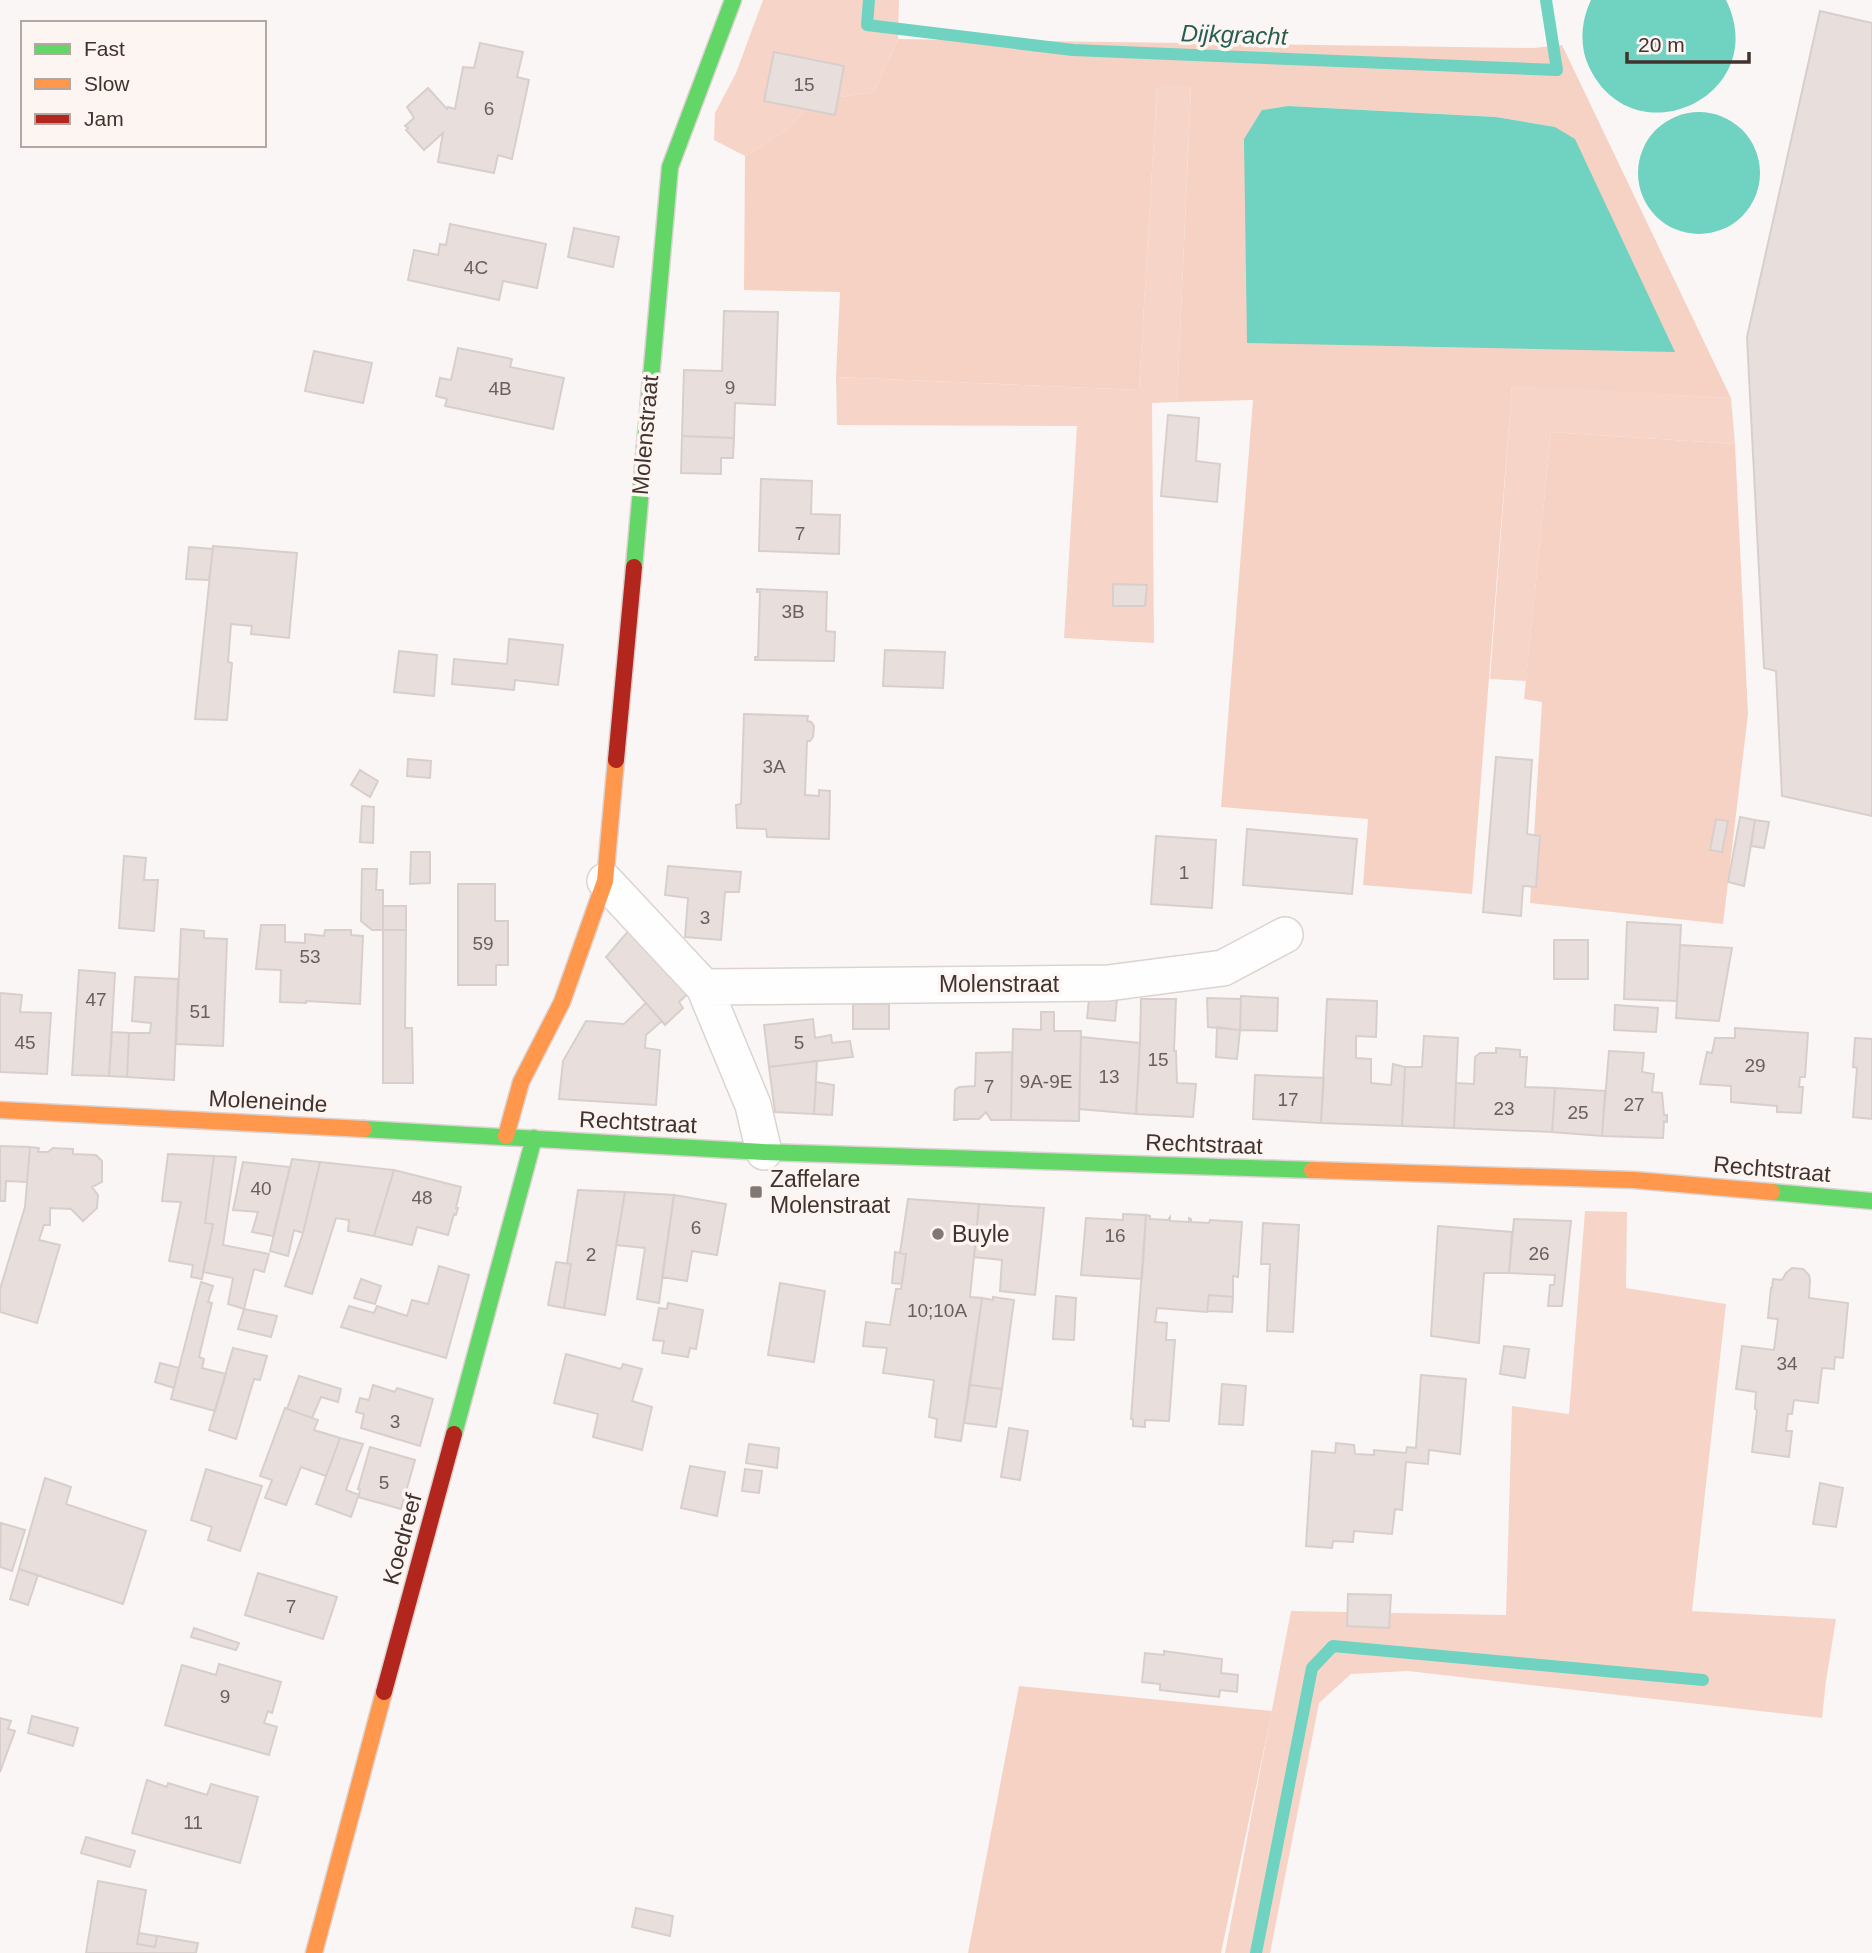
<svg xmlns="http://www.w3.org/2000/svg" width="1872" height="1953" font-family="Helvetica,sans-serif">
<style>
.green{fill:#f6d2c5;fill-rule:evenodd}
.forest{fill:#f6d4c8}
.water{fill:#70d2c0}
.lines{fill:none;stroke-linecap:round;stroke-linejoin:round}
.stream{stroke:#70d2c0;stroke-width:12}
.building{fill:#e8dedb;stroke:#d8cfcc;stroke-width:2}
.street-casing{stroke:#dcd3d0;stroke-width:38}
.fast-casing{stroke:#dcd3d0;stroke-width:19}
.slow-casing{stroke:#dcd3d0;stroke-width:19}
.jam-casing{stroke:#dcd3d0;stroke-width:19}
.street{stroke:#fefefe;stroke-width:35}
.fast{stroke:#63d668;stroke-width:16}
.slow{stroke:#ff974d;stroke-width:16}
.jam{stroke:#b3261e;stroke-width:16}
.poi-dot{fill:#827773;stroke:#fdf5f2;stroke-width:2.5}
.labels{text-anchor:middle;stroke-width:7;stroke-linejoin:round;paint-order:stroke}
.number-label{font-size:19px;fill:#6c5e5a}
.street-label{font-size:23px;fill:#41322d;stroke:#fdf5f2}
.poi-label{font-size:23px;fill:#41322d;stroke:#fdf5f2;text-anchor:start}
.water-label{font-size:24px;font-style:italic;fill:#275e53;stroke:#fdf5f2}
</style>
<rect width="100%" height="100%" fill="#faf6f5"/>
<!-- green -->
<path class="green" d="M898,39l635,9 29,-3 169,353 -219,-12 -40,508 -109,-9 5,-66 -147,-12 32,-407 -76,2 14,-315 -34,-1 -18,304 -303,-13 4,-85 -96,-2 1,-134 40,-25 28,-30 61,-9zM1288,106l208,11 59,10 -293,-17z
M1551,432l184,12 13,270 -25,210 -193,-21 12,-201 -18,-3z
M1019,1686l253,25 -51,242h-253z"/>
<!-- forest -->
<path class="forest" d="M763,0h136l-1,39 -24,53 -61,9 -28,30 -40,25 -31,-16 1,-27 21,-40z
M1157,86h34l-14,316 -25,1 2,240 -90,-5 13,-212 -240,-1 -1,-48 303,13z
M1512,385l219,13 4,46 -184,-12 -25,249 -36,-2z
M1585,1211l42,1 -1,76 100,16 -34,307 144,8 -10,62 -4,37 -414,-47 -57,3 -32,29 -49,250h-45l66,-342 215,4 6,-209 57,8z"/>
<!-- water -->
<path class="water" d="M1591,0h135c47,95 -92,161 -137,67 -10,-21 -8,-46 2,-67z
M1288,106l208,11 59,10 20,12 100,213 -428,-9 -3,-204 18,-29z
M1638 173a61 61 0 1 1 122 0a61 61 0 1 1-122 0Z"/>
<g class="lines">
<!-- stream -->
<path class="stream" d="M869,0l-2,25 206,25 484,20 -11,-70
M1256,1953l56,-285 21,-22 370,34"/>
</g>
<!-- building -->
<path class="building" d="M1820,11l52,12v793l-90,-20 -6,-125 -12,-3 -17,-331z
M480,43l43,9 -6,25 12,3 -17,79 -14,-4 -4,18 -56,-11 5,-29 -19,17 -18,-20 2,-2 -3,-2 9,-8 -7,-11 21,-19 19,21 1,-2 7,2 8,-42 11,1z
M774,52l70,14 -9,49 -71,-14z
M450,224l96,20 -9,44 -34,-7 -4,19 -91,-20 6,-30 24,5 2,-11 6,1z
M574,228l45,9 -6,30 -45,-10z
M724,311l54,1 -3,93 -40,-2 -1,35 -52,-2 2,-66 38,1z
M458,348l54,11 -2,8 54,11 -11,51 -108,-23 2,-7 -11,-3 4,-18 11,2z
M314,351l58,12 -9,40 -58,-12z
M1168,415l31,3 -3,43 24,3 -3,38 -56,-6z
M682,436l52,2 -1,20h-12v16l-40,-1z
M761,479l51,2 -1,33 29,1 -1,39 -80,-3z
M213,546l84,7 -8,85 -38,-4 1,-8 -21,-2 -3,38 4,1 -5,57 -32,-1z
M189,547l24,2 -4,31 -23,-1z
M1113,584l34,1 -2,21h-32z
M757,589l70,3 -1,39 9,1 -1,29 -79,-1v-3h3l2,-65h-3z
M509,639l54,6 -5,40 -43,-5 -1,10 -62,-6 2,-25 53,5z
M885,650l60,2 -2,36 -60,-2z
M399,651l38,4 -3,41 -40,-4z
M744,714l64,2 -1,5 4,1 3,4 -1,11 -3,4h-3l-2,54 14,1v-6l11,1 -1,48 -62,-2 -1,-8 -29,-1 -1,-23 5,-1z
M1496,757l36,3 -5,74 13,2 -4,51 -13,-1 -2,30 -38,-4z
M408,759l23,2 -1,17 -23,-2z
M360,770l18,11 -8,16 -19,-12z
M362,806l12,1 -1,36 -13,-1z
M1740,817l15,3 -11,66 -16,-4z
M1716,819l12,2 -6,31 -12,-2z
M1755,820l14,2 -5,26 -13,-2z
M1247,829l110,10 -5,55 -109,-9z
M1156,836l60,4 -4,68 -61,-4z
M411,852h19v31l-20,1z
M124,856l22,2 -2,22h14l-4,51 -35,-3z
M668,866l73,6 -2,20h-14l-4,48 -36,-3 3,-39 -23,-3z
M362,869h15l-1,21h7v40h-11l-11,-9z
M458,884h37v37h13v44h-12v20h-38z
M383,906h23v24h-23z
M1627,922l54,3 -4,76 -53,-2z
M261,925h24v17l20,1v-9l19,2 1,-6h26v5l12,1 -3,68 -54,-3v2l-26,-1 1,-32 -25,-1z
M631,928l59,64 -11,10 4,6 -18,17 -59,-68z
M181,929l23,2v7l23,1 -4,107 -47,-2z
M383,930h23l-1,98h7l1,55h-30z
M1554,940h34v39h-34z
M1680,945l52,3 -13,73 -43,-3z
M79,970l36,3 -6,103 -37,-1z
M135,977l43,2 -4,101 -47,-3 2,-44h21l1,-10 -19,-2z
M0,993l22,2 -2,17 31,1 -4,61 -47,-2z
M1241,996l37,2 -1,33 -37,-1z
M1207,998l34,1 -1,31 -32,-3z
M1089,999h28l-2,22 -28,-3z
M1141,999h35l-2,52h2l1,32 19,1 -3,33 -57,-3 4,-71z
M1327,999l50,2 -1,36 -20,-1v22l15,1v24l20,2 2,-21 12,3 -3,59 -81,-3z
M646,1003l16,18 -16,14 -1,13 15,2 -4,55 -97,-6 4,-38 23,-40 38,3z
M853,1004h36v25h-36z
M1615,1005l43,3 -2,24 -42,-2z
M1041,1012h13v19h27l-2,90 -68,-1 2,-91 28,1z
M813,1019l2,19 16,-3 1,8 18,-2 3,16 -84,10 -5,-42z
M1217,1027l23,3 -3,29 -21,-2z
M1735,1028l73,5 -3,44h-5l-1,10h4l-2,26 -24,-1v-6l-46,-4v-16l-31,-2 7,-32 5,1 3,-15h20z
M112,1032l17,1 -2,44 -18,-1z
M1424,1036l34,2 -4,90 -52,-2 3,-59h17z
M1081,1037l59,6 -4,71 -57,-5z
M1855,1038l17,1v80l-19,-2 4,-49 -4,-1z
M1496,1048l24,2v7h7l-2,30 30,1 -3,44 -98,-4 2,-45 18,1 1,-27 5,-4h16z
M1609,1051l35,2 -2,19 12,2 -2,18 10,1 2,22h3v7l-3,-1 -1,17 -61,-2z
M1012,1052l-1,68h-20l-5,-8 -7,7h-22v1h-3l1,-30 4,-3 16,-1 1,-33z
M817,1061l-3,53 -39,-2 -6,-45z
M1255,1075l69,3 -3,45 -68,-4z
M816,1082l18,3 -2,30 -18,-1z
M1555,1088l50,3 -3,45 -50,-4z
M0,1146l30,1 -3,35 -21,-1 -1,20h-5z
M30,1147l9,1 -1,4h10l5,-4 20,1v5l23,1 6,6v21l-10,5 6,8 -1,13 -14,13 -12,-12 -21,-1v17h-6l-5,15 21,5 -23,78 -37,-11v-23l25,-82z
M168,1154l46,2 -9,67 8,1 -11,55 -11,-2 2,-12 -24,-4 12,-59 -19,-1z
M214,1156l22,1 -13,88 46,9 -5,18 -10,-3 -10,40 -16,-5 5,-26 -30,-6 10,-48 -8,-1z
M292,1159l28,3 -17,71 -9,-3 -6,26 -18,-5z
M243,1162l47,5 -17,69 -21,-4 6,-20 -25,-2z
M320,1162l74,8 -20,66 -26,-5 1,-11 -13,-2 -24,76 -27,-8 18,-53z
M394,1170l67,17 -5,21h2l-2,7 -2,-1 -6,21 -31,-8 -5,18 -38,-9z
M578,1190l47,2 -20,123 -41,-7 7,-44 -4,-1z
M625,1192l49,3 -15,108 -22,-4 8,-51 -29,-3z
M674,1195l52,9 -9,51 -25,-4 -5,30 -25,-4z
M908,1199l71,5 -9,93 12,1 -21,143 -26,-4 2,-18 -8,-2 5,-37 -51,-7 4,-25 -24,-2 3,-24 24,3 6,-36h5l5,-35 -6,-1z
M979,1204l65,4 -9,87 -35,-4 2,-31 -28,-3z
M1123,1214l23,1 -4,64 -61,-4 5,-57 37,2z
M1146,1215l4,1v3l18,1 2,-3v4l19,1v-4l2,1v3l18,1 1,-3 32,2 -4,55 -5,-1v21l-24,-2 -2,17 -50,-4 -2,14 12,1 -1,17h9l-6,81 -24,-1v7l-12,-1v-7h-2z
M1514,1219l57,2 -9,85h-14l2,-21h4l1,-10 -46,-2z
M1263,1223l36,2 -6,107 -26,-1 3,-67h-9z
M1438,1226l74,6 -3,41h-25l-5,70 -48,-7z
M895,1252l11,2 -4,30 -10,-1z
M556,1262l15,2 -7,44 -16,-3z
M439,1266l30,9 -23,83 -105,-31 8,-21 25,7 3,-7 30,10 5,-16 16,4z
M1792,1268l11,1 6,6 1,5 -1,18 39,5 -5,55 -8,-1 -1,12 -12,-1 -4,35 -24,-3 -2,14h-4l-2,17h6l-3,26 -37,-5 5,-42 -2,-1 1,-17 -20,-3 6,-43 32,4 4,-31 -10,-1 3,-30h1l1,-9 9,1 4,-7z
M361,1279l20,7 -6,18 -21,-6z
M201,1282l12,4 -5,16 4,1 -13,54 5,2 -2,9 24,6 -11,37 -44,-12z
M780,1283l45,8 -11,71 -46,-7z
M1209,1295l24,2 -1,15 -25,-1z
M1056,1296l20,2 -2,42 -21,-1z
M993,1297l21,3 -12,89 -32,-4 12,-87 11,2z
M668,1303l35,7 -7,39 -6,-1 -2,9 -26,-4 2,-12 -11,-1 6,-32 8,1z
M244,1309l33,7 -6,21 -33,-8z
M1504,1346l25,3 -4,29 -25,-4z
M233,1348l34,8 -7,24 -6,-1 -18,60 -27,-9z
M566,1354l55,15 2,-5 19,5 -10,32 20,6 -10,43 -49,-13 5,-23 -44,-11z
M160,1363l19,5 -5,20 -19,-6z
M1421,1375l45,4 -6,75 -31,-4 -1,14 -22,-2 -4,48 -7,-1 -3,25 -38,-3 -1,11 -20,-1 -1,7 -26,-2 6,-95 23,2 1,-10 18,2 1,9 19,1v-5l32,3 1,-6 9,1z
M299,1376l42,13 -3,13 -17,-5 -9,21 -25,-9z
M1222,1384l24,2 -3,39 -24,-1z
M373,1385l22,7 2,-4 36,11 -13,47 -59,-18 3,-14 -8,-2 4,-14 9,2z
M970,1385l32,4 -6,38 -32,-4z
M285,1408l33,12 -4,10 26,8 -14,38 -25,-9 -15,38 -21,-7 7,-18 -12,-4z
M1009,1428l19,3 -8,49 -19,-3z
M340,1438l23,6 -17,46 13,5 1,-6h-2l12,-42 45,13 -14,49 -43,-12 -7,20 -35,-13z
M749,1444l30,4 -2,20 -31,-5z
M690,1466l35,6 -8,44 -36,-8z
M206,1469l56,17 -22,65 -32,-11 4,-13 -21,-7z
M745,1469l17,2 -3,22 -17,-2z
M45,1478l26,9 -5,17 80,27 -23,73 -104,-35z
M1820,1483l23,5 -7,39 -23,-3z
M1,1523l24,7 -13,41 -12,-4z
M19,1569l19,6 -10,30 -18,-6z
M258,1573l79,24 -14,42 -78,-24z
M1348,1594l43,1 -2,33 -42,-2z
M194,1628l45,15 -3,7 -45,-13z
M1164,1651l58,8 -1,14 17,2 -1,17 -17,-2 -1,7 -59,-7v-6l-18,-2 3,-29 19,2z
M219,1664l62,18 -9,31 -4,-2 -4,12 13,4 -8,28 -104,-30 17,-60 34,10z
M32,1716l46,12 -5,18 -45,-13z
M0,1718l11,3 -3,8 7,2 -15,41z
M147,1780l20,7 1,-4 39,12 4,-11 47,13 -18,66 -108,-30z
M86,1837l49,14 -5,16 -49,-14z
M98,1881l48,9 -9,54 18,3 2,-11 41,7 -2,10h-110z
M636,1908l37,8 -3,20 -38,-9z
M139,1933l18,3 -2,11 -18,-3z"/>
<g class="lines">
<!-- street casing -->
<g class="street-casing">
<path id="street" d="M605,881l99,106 49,118 11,47
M704,987l404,-4 115,-15 62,-33"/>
</g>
<!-- fast casing -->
<g class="fast-casing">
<path id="fast" d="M634,567l36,-400 63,-167
M364,1129l400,23 548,18
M1772,1192l100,9
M454,1434l80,-296"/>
</g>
<!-- slow casing -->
<g class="slow-casing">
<path id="slow" d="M0,1110l364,19
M506,1136l15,-54 41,-80 43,-121 11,-121
M1312,1170l322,10 138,12
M314,1953l70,-261"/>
</g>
<!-- jam casing -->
<g class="jam-casing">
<path id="jam" d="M616,760l18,-193
M384,1692l70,-258"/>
</g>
<!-- street -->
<use href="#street" class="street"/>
<!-- fast -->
<use href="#fast" class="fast"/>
<!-- slow -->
<use href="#slow" class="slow"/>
<!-- jam -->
<use href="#jam" class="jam"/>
</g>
<!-- markers -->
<g class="poi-dot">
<rect x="749" y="1185" width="14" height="14" rx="3.5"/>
<circle cx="938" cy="1234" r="7"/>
</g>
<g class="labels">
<!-- number labels -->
<g class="number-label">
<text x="804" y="91">15</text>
<text x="489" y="115">6</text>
<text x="476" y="274">4C</text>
<text x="730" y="394">9</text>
<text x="500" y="395">4B</text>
<text x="800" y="540">7</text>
<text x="793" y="618">3B</text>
<text x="774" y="773">3A</text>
<text x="1184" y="879">1</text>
<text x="705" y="924">3</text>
<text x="483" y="950">59</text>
<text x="310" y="963">53</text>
<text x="96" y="1006">47</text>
<text x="200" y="1018">51</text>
<text x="25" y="1049">45</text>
<text x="799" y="1049">5</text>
<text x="1158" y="1066">15</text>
<text x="1755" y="1072">29</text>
<text x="1109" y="1083">13</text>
<text x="1046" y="1088">9A-9E</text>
<text x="989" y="1093">7</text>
<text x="1288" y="1106">17</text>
<text x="1634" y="1111">27</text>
<text x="1504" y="1115">23</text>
<text x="1578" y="1119">25</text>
<text x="261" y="1195">40</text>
<text x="422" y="1204">48</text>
<text x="696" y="1234">6</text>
<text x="1115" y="1242">16</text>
<text x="1539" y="1260">26</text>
<text x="591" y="1261">2</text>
<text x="937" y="1317">10;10A</text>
<text x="1787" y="1370">34</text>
<text x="395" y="1428">3</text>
<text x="384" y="1489">5</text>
<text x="291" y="1613">7</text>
<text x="225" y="1703">9</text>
<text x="193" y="1829">11</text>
</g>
<!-- street labels -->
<g class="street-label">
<text transform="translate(645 435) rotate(-85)" y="8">Molenstraat</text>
<text x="999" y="992">Molenstraat</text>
<text transform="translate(268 1101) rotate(3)" y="8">Moleneinde</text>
<text transform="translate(638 1122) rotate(3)" y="8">Rechtstraat</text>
<text transform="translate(1204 1144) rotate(2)" y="8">Rechtstraat</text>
<text transform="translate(1772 1169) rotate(5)" y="8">Rechtstraat</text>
<text transform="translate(402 1539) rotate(-75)" y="8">Koedreef</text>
</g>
<!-- poi labels -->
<g class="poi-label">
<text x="770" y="1187">Zaffelare<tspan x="770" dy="26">Molenstraat</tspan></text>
<text x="952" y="1242">Buyle</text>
</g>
<!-- water labels -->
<g class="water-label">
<text transform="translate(1234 35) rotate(2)" y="8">Dijkgracht</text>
</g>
</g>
<!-- legend -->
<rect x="21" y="21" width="245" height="126" fill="#fdf5f2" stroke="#b2a7a3" stroke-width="2"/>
<rect x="35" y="44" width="35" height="10" fill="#63d668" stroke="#b2a7a3" stroke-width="2"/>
<text x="84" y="56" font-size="21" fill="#41322d">Fast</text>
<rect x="35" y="79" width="35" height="10" fill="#ff974d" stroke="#b2a7a3" stroke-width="2"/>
<text x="84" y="91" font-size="21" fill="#41322d">Slow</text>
<rect x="35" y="114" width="35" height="10" fill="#b3261e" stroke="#b2a7a3" stroke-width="2"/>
<text x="84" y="126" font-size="21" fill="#41322d">Jam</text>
<!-- scale -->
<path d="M1627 52v10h122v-10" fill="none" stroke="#41322d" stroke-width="3.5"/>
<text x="1638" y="52" font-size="21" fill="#41322d" stroke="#fdf5f2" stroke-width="5" paint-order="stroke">20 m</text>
</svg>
